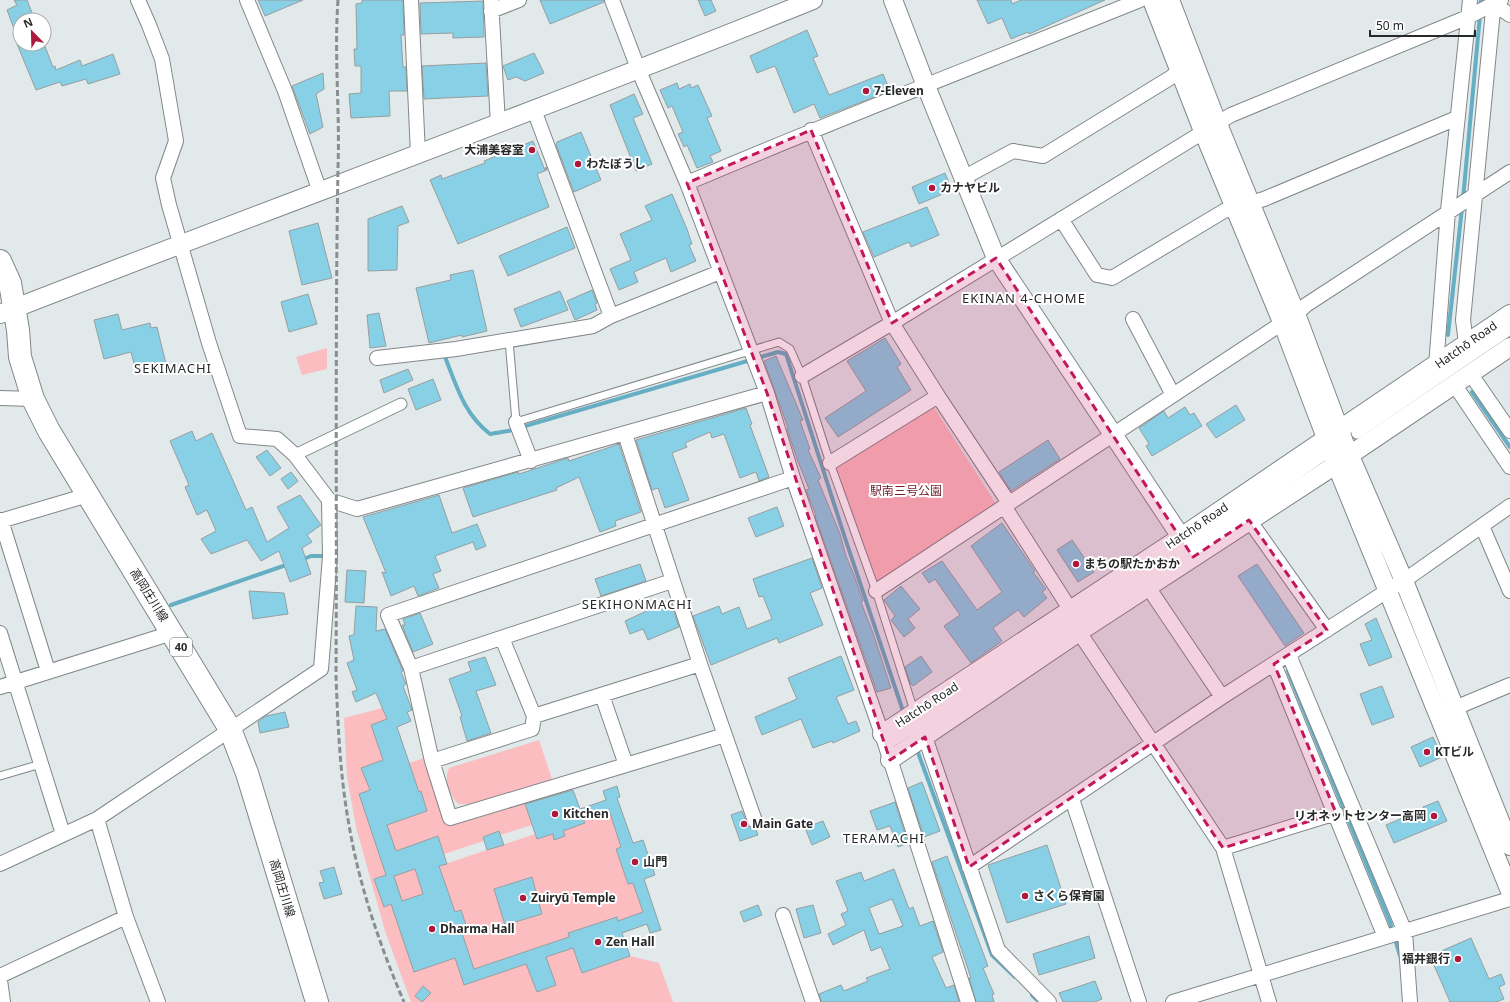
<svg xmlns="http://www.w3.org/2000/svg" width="1510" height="1002" font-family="'Noto Sans','Noto Sans JP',sans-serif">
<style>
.green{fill:#fcbdc0;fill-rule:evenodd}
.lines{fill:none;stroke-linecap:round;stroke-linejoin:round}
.stream{stroke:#66aec3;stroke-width:4}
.building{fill:#87d0e5;stroke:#989ea0;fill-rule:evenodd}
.service-casing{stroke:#818789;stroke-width:9}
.pedestrian-casing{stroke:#818789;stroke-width:13}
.minor-casing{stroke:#818789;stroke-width:16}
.tertiary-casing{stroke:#818789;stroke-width:20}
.primary-casing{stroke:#818789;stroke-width:24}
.service{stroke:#fff;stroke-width:7}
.pedestrian{stroke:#fff;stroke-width:11}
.minor{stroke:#fff;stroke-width:14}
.tertiary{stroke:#fff;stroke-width:18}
.primary{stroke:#fff;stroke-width:22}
.rail{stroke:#898e90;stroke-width:3;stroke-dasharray:6 3;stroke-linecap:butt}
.marked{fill:#c2185b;fill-opacity:0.2;stroke:#c2185b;stroke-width:3;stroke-dasharray:8 5;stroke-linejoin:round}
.poi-dot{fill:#ad183c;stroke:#fff;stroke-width:1.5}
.labels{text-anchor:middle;stroke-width:4;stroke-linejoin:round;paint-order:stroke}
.shield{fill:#fff;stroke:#676869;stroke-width:1}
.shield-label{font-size:11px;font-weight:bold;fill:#262829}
.poi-label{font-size:12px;font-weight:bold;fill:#262829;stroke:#fff;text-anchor:start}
.street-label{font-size:12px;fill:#262829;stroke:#fff}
.park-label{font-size:12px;fill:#722531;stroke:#fff}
.neighbourhood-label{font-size:13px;letter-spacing:1px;fill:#262829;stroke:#fff}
</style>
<rect width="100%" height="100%" fill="#e2e9eb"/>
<!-- green -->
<path class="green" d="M327,348v21l-25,6 -6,-18z
M933,406l63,98 -119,77 -44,-115z
M386,707l23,56 18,-6 19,66 79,-20 7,22 -32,10 -1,-4 -16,6 1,4 -40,13 -6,-17 -18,6 44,142 109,-37 9,25 48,-17 29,7 14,39h-262l-26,-71 -29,-104 -9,-51 -3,-58z
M539,740l14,42 -80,22h-15c-8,-9 -15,-23 -9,-36z
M609,810l12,37 -5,2 12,35 5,-1 10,29 -25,9 -2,-4 -48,16 1,4 -99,33 -9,-40 6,-2 -6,-18 -6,2 -16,-46 96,-32 2,5 16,-5 2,5 10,-3 -2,-5 22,-8 -2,-4zM531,877l11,37 -37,11 -11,-36z"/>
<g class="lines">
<!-- stream -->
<path class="stream" d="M1480,8l1,-8
M1463,199l17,-184
M1448,335l14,-127
M445,357c12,30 19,57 45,77l18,-3 270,-79 8,2 59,184 59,176
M1472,392l38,55
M301,560l10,-4h17
M171,605l118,-41
M1288,671l102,251 10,34
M916,747l76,208 23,22
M1032,995l7,7"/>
</g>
<!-- building -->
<path class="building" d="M14,0h13l8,20h-15l-1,22 -12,-32 10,-5z
M258,0h45l-38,16z
M362,0h41l1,35h-3l2,32h3l1,24h-18l1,25 -39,2 -2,-24 12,-1v-27h-6l-1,-17h3l-1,-45 6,-1z
M540,0h64v2l-54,22z
M698,0h13l5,11 -11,5z
M977,0h34l1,4 9,-4h84l-76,34 -1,-2 -17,7 -9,-21 -14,6z
M483,1l1,36 -31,1v-5l-32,1 -1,-31z
M807,30l11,26 -5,2 16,37 54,-21 7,17 -70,27 -6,-14 -20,9 -19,-47 -18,7 -7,-17z
M17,44h27l9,23 2,-1 1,4 24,-10 2,6 31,-12 7,20 -32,10 -2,-5 -24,7 -2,-4 -24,8z
M534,53l10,20 -19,8 -9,-4 -8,3 -5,-14z
M486,63l2,33 -64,3 -2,-33z
M323,73l1,16 -8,5 7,33 -13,7 -18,-48z
M677,83l2,6 11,-5 1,4 7,-3 14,31 -5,2 14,33 -11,5 3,6 -16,6 -10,-23 -3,2 -6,-13 5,-2 -11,-26 -4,2 -8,-18z
M634,94l9,20 -10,4 19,46 -16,7 -26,-66z
M581,132l20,48 -27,12 -18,-47 1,-3z
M533,141l12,29 1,-3 1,3 -10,4 12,33 -91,37 -28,-64 11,-5 1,4 43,-16 -1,-2z
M945,173l7,17 -33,14 -7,-17z
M672,194l15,35 5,15 -3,1 7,16 -25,11 -5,-14 -32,14 4,10 -19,8 -9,-21 21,-9 -11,-26 32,-14 -7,-14z
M402,206l7,16 -11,4 -1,44 -29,1v-52z
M927,207l12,28 -28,12 -2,-5 -35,15 -11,-25z
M318,223l14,55 -30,7 -13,-54z
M567,227l8,21 -67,28 -9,-20z
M473,270l14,61 -25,6v-2l-33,8 -13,-55 35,-8 -1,-5z
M592,290l5,13 -2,1 2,6 -22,10 -8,-19z
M560,291l8,19 -47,17 -7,-18z
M308,294l9,30 -28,8 -8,-30z
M379,313l7,33 -16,2 -3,-33z
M118,314l4,16 28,-7 1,5 6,-1 9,37 -30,7 -5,-19 -27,7 -10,-39z
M885,338l16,26 -4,3 14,23 -73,47 -13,-19 41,-27 -19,-30z
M776,356l27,64 -3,1 10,28 -2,1 13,28 -3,2 22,54 6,22 8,19 9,26 -2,1 12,31 18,55 -14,4 -62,-176 1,-1 -10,-25 3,-1 -12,-30 -10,-30 1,-1 -24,-67z
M408,369l5,11 -29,13 -4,-13z
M433,379l8,21 -25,10 -8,-21z
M1236,405l9,15 -29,18 -10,-14z
M1185,407l5,8 4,-2 8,13 -50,30 -6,-10 3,-2 -10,-16 25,-17 4,7z
M746,408l6,16 -2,1 19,52 -10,4 -3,-9 -16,6 -16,-44 -12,4 -2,-6 -25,11 2,4 -15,6 17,47 -24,8 -7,-20 -6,2 -16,-50z
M192,431l4,10 16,-8 34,77 6,-3 15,35 22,-14 -12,-21 23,-12 21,30 -14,10 5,7 -10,6 9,26 -21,8 -11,-31 -18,10 -14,-21 -36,14 -10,-15 15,-8 -9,-21 -10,5 -12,-28 4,-2 -19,-44z
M1048,440l12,19 -49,32 -12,-19z
M619,444l22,68 -26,9 1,5 -16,6 -21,-55 -23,11 1,2 -84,27 -10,-29 55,-16 1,2 49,-16 1,3z
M267,450l14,18 -11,8 -14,-19z
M291,472l7,9 -10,8 -7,-10z
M439,495l13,38 25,-9 9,22 -10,4 -3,-8 -38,14 6,15 -8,3 6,14 -21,8 -4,-10 -23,10 -9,-24 4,1 -23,-56z
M777,507l7,19 -28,11 -8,-19z
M1002,523l33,48 -2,1 13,17 -4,3 5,6 -23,19 -6,-7 -25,18 9,13 -31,22 -27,-37 16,-11 -25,-36 -6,4 -7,-10 20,-12 35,49 25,-18 -31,-46z
M1072,540l22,32 -16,10 -21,-32z
M812,558l10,30 -12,5 13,32 -44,18 -2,-5 -66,27 -18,-49 26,-10 3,8 17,-7 8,22 25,-10 -9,-23 -4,1 -6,-18z
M640,564l6,17 -45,15 -6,-17z
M1257,564l47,69 -19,13 -47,-70z
M347,570l19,1 -2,32 -19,-1z
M901,586l19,23 -12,10 7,9 -11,9 -13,-17 4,-4 -11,-16z
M249,591l35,2 4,21 -35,5z
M670,600l9,27 -31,13 -5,-11 -13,5 -5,-13z
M356,606l21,1 -1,24 9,-2 18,42 -2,1 5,12 -3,2 9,24 -5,2 4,9 -14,6 22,65 2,-1 6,20 -40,14 9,26 42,-15 9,28 -8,2 16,46 6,-2 6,18 -6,2 13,39 95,-32 -1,-4 49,-16 1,4 25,-9 -10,-29 -5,1 -12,-35 5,-2 -12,-37 -26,9 2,4 -22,8 2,5 -11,4 -1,-6 -16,5 -12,-35 48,-14 7,19 26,-9 -3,-9 14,-5 3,11 -3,1 16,45 10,-3 12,35 -11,4 17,51 -11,3 -3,-9 -25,9 8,23 -48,17 -9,-25 -27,9 10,28 -19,7 -11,-28 -62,21 -9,-27 -41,14 -23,-68 -7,3 -10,-28 12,-4 -27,-81 11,-4 -9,-22 22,-8 -12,-35 16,-6 -11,-26 -20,9 -4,-10 5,-2 -10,-27 7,-3 -5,-24 5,-1zM415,869l8,25 -21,7 -8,-25z
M420,613l13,31 -20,8 -11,-27h3l-2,-6z
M1376,618l16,39 -23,9 -9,-22 12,-4 -7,-16z
M841,656l13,34 -18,7 12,27 8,-3 4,10 -27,12 -1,-2 -19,7 -12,-29 -39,16 -7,-18 42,-18 -9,-21z
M921,656l11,16 -19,14 -3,-3 -5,-16z
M485,657l11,28 -20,6 15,42 -24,8 -7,-24 2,-1 -13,-37 22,-8 -3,-9z
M1382,686l12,31 -22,8 -12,-31z
M285,712l4,15 -29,6 -2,-11 8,-6z
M1433,737l9,20 -22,10 -9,-20z
M922,782l18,49 -16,6 -16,-49z
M1438,801l9,20 -53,22 -8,-18 38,-16 -1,-2z
M895,802l13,41 -10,4 -8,-21 -13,4 -7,-19z
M742,811l5,13 3,4 6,1 2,6 -18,6 -9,-26z
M823,821l7,16 -18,8 -7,-17z
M499,831l5,14 -17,5 -4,-13z
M1047,845l19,59 -59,19 -19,-58z
M947,856l41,110 -5,2 11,26 -2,1 2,7h-18l-7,-24h2l-39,-116z
M334,867l8,27 -18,5 -5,-16 5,-1 -4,-11z
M894,869l15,40 4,-2 7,19 13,-5 10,31 -11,5 14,31 8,-3 5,17h-138l-2,-8 22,-9 3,6 24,-10 -2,-3 24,-9 -9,-22 -10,4 -7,-21 -31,15 -5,-11 18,-9 -5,-11 7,-3 -12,-30 25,-9 3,9zM892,899l11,27 -24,8 -10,-26z
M532,877l10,37 -37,11 -11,-36z
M758,905l4,10 -18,7 -4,-10z
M813,905l8,28 -17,5 -8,-29z
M1089,936l6,22 -56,17 -6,-21z
M1471,938l18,41 12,-5 4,10 -6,3 5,12 -8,3h-46l-20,-46z
M1095,981l7,18 -7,3h-32l-4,-9z
M423,986l8,7 -9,9 -7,-6z"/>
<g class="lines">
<!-- service casing -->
<g class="service-casing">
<path id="service" d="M509,340l7,82 263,-80 11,7 12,27 28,87 46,128 38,120
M0,776l41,-12"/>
</g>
<!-- pedestrian casing -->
<g class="pedestrian-casing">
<path id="pedestrian" d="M1357,433l153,-104
M295,455l106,-51
M886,745l246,-160 190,-129"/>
</g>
<!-- minor casing -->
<g class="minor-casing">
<path id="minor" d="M138,0l11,25 13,34 14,82 -13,37 6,27 40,138 31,93 37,3 18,16 34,45 28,9 410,-116
M247,0l38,91 35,101
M411,0l7,155
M491,0l7,124
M612,0l27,71 48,112 80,210 26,85 89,256 86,268
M1493,3l17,12
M491,11l28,-11
M534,110l77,206
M811,130l81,193 46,73 71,107
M963,178l50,-27 30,5 127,-78 17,-13
M687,183c150,-64 302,-122 453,-183
M1061,219l36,56 15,3 112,-67 40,-12 193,-81
M1133,319l40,76
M1466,343l-3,-23 31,-320
M377,358l79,-9 137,-23 18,-10 109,-44
M1436,366l12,-155 22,-211
M1470,373l40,58
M802,376l90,-53 339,-208 237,-98 33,-17
M1454,384l56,83
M0,398l33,1
M516,422l15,39
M625,434l75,230 55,157
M830,463l108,-67
M1004,506l66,103
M1,520l47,151
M1249,520l78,110
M0,521l88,-26
M1482,526l28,65
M1148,587l74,110
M876,591l420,-277 10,-9 204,-133
M1079,632l144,216 46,154
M0,633l63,201
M502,638l32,78
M1289,655l116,277 5,70
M700,664l-166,52 -2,13 -100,32 -21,-93 -23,-53 405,-137
M1274,664l111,273
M411,668l261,-87
M0,687l172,-54
M602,695l24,70 99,-30
M1455,708l55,-23
M925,737l73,213 51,52
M432,761l18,57 176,-53
M1072,799l67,203
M97,819l29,98 32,85
M1223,848l113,-35
M0,864l97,-45 224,-150 9,-113 -1,-56
M969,867l253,-170 190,-122 98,-69
M783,915l30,87
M0,976l126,-59
M0,980l3,22
M1173,1002l337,-103"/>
</g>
<!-- tertiary casing -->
<g class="tertiary-casing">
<path id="tertiary" d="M893,0l33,86 70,172 191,288
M1152,0l51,131 79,191 54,142 174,427
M1170,0l43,112 83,202 48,128 60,139 106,265
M0,314c271,-106 544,-205 813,-314
M882,734l299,-197 329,-223
M890,760l189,-128 244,-159 187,-126"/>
</g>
<!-- primary casing -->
<g class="primary-casing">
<path id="primary" d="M0,261l10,22 8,47 2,27 13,42 16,32 181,298 17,44 70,229"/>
</g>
<!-- service -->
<use href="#service" class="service"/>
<!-- pedestrian -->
<use href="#pedestrian" class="pedestrian"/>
<!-- minor -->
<use href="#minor" class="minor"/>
<!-- tertiary -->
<use href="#tertiary" class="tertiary"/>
<!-- primary -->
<use href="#primary" class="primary"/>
<!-- rail -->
<path class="rail" d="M338,0c-4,56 2,111 0,167 -3,170 -1,340 -2,510 2,49 4,99 13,148 10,60 31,121 55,177"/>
</g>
<!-- marked area -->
<path class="marked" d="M811,130l81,193 104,-65 197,299 56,-37 78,110 -53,34 62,149 -113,35 -71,-105 -183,124 -44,-130 -35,23 -123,-367 -80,-210z"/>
<!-- markers -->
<g class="poi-dot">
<circle cx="866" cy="91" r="4"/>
<circle cx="532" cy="150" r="4"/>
<circle cx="578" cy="164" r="4"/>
<circle cx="932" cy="188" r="4"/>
<circle cx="1076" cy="564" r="4"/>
<circle cx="1427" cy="752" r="4"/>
<circle cx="555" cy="814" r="4"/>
<circle cx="1434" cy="816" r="4"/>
<circle cx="744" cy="824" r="4"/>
<circle cx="635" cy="862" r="4"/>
<circle cx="1025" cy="896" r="4"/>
<circle cx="523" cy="898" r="4"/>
<circle cx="432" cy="929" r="4"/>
<circle cx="598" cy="942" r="4"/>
<circle cx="1458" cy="959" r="4"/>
</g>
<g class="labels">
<!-- shield labels -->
<rect class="shield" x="170" y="638" width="22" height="18" rx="3"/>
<g class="shield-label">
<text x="181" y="651">40</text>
</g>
<!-- poi labels -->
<g class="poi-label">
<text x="874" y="95">7-Eleven</text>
<text x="524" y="154" text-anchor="end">大浦美容室</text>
<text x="586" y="168">わたぼうし</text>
<text x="940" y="192">カナヤビル</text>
<text x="1084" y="568">まちの駅たかおか</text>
<text x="1435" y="756">KTビル</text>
<text x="563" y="818">Kitchen</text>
<text x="1426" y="820" text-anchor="end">リオネットセンター高岡</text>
<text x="752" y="828">Main Gate</text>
<text x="643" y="866">山門</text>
<text x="1033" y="900">さくら保育園</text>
<text x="531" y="902">Zuiryū Temple</text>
<text x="440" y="933">Dharma Hall</text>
<text x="606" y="946">Zen Hall</text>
<text x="1450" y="963" text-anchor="end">福井銀行</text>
</g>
<!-- street labels -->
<g class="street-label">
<text transform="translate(1466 345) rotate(-35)" y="4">Hatchō Road</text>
<text transform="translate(1197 526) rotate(-34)" y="4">Hatchō Road</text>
<text transform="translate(149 595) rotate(58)" y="4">高岡庄川線</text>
<text transform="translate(927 705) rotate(-33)" y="4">Hatchō Road</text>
<text transform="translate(282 888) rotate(73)" y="4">高岡庄川線</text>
</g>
<!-- park labels -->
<g class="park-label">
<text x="906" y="495">駅南三号公園</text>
</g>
<!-- neighbourhood labels -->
<g class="neighbourhood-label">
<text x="1024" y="303">EKINAN 4-CHOME</text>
<text x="173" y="373">SEKIMACHI</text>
<text x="637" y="609">SEKIHONMACHI</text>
<text x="884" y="843">TERAMACHI</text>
</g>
</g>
<!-- north arrow -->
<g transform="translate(32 32) rotate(337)"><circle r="19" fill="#ffffff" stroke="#a8a9a9"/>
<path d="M0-3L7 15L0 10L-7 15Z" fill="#ad183c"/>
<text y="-6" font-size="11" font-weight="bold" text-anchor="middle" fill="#262829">N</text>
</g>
<!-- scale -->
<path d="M1370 30v6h105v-6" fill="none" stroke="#262829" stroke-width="2"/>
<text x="1376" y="30" font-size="12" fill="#262829" stroke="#ffffff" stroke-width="3" paint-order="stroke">50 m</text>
</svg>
